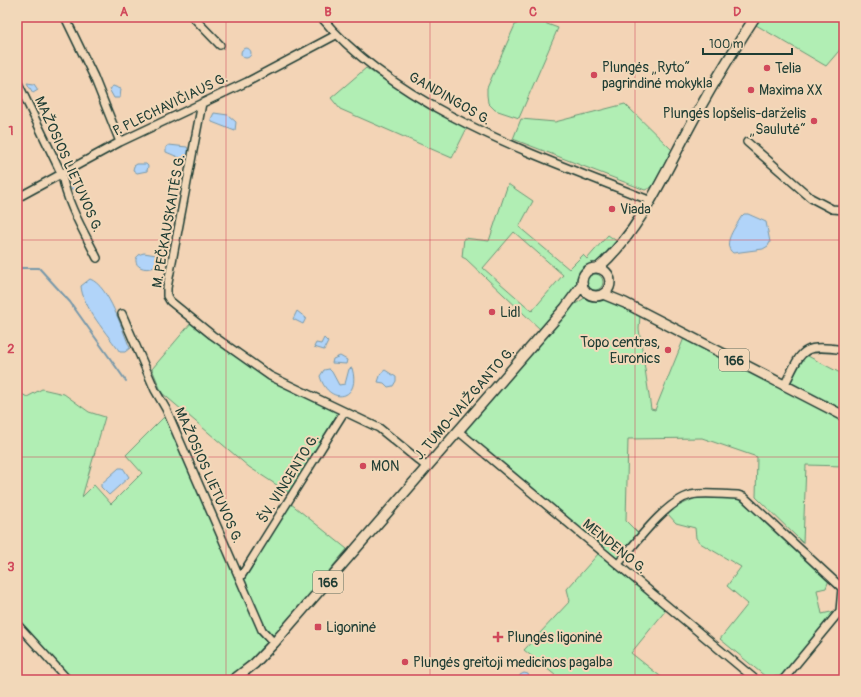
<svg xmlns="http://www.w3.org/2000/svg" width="861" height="697" font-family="Pangolin,sans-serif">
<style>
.green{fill:#b1eeb4;stroke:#689674;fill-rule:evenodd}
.water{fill:#b1d4f9;stroke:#7798aa}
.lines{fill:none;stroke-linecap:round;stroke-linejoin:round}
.stream{stroke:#7798aa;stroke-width:2}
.minor-casing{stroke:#1f3d34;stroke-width:10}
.major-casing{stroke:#1f3d34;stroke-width:12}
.minor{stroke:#f2d8b9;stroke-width:7}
.major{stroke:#f2d8b9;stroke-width:9}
.grid{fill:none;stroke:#d1495b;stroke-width:1;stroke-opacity:0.55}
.poi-dot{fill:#d1495b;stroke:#f2d8b9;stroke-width:1.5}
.labels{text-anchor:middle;stroke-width:4;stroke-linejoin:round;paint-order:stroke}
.shield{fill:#f2d8b9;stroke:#5e6c5c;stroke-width:1}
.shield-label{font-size:13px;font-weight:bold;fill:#1f3d34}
.poi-label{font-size:14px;fill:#1f3d34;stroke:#f2d8b9;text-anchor:start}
.street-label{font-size:14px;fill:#1f3d34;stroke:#f2d8b9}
.neatline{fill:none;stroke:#d1495b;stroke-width:1.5}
.grid-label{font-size:13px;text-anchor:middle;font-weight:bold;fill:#d1495b}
</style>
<rect width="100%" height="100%" fill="#f3d4b6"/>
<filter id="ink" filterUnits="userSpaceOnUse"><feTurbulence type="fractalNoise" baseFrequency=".025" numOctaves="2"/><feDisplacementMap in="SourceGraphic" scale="8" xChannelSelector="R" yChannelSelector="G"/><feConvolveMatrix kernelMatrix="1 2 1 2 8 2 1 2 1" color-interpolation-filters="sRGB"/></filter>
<g filter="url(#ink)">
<!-- green -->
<path class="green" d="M761,17h83v28l-18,21 -70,-41z
M531,18l27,10 -39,90 -24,-8 -7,-7 -1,-8v-7l28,-63 9,-6z
M366,68l61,40 40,20 -15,30 -112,-49 -9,-11z
M625,104l47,46 -20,37 -7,3 -132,-51 8,-20 34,3z
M508,184l25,17 -14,26 50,42 14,-14 4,4 21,-24 10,7 -22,23 -13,4 -5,17 -37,44 -75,-71 -4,-2 2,-19 25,3zM514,232l49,43 -31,36 -49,-43z
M587 282a8 8 0 1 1 16 0a8 8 0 1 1-16 0Z
M586,297l21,1 33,17 -1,14 12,80 4,1 29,-72 160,83v45l-38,-1 -3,78 -47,-46 1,-40 -55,-19 -74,1 -2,82 15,15 -22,24 -151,-123 -2,-5 1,-5 101,-118z
M191,323l76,56 71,34 -49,80 -40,-26 -87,-74 -10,-24z
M804,354l40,21v36l-54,-28z
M42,389l22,5 25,18 16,5 -23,80 12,-12 17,19 31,-31 -16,-18 39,-39 75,168 50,-81 57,46c-38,45 -74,97 -122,131h-152l-56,-62v-227l10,6z
M696,498h44l89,82 -3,8 -9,2 5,24 13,-3v3l-52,62 -17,1 -46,-38 28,-35 -21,-18 14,-19 -41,-24 -4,-5 -1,-10 -19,-5 -9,-10 5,-4z
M599,553l67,57 -35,43 34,27h-104l-37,-30 46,-49 -3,-12z"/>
<!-- water -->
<path class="water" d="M241 53a5 5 0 1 1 10 0a5 5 0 1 1-10 0Z
M27,83l7,1 4,6 -5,3z
M113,86l8,3 -1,9h-6l-5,-9z
M214,113l14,2 8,7 -1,9 -23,-9 -1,-3z
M169,145l18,2c2,5 2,8 -2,13l-19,-8v-5z
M137,164h9l2,2 -1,5 -10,2 -4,-3 1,-4z
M70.5 186a4.5 4.5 0 1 1 9 0a4.5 4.5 0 1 1-9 0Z
M744,214h4l18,8 4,20 -2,4 -5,3 -30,4c-12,-9 3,-26 8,-36z
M144,253l12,2 3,5 -4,7c-19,7 -26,-11 -11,-14z
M90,279c19,7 32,51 40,69l-5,4h-5c-12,-17 -38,-46 -39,-66z
M297,311l9,7 -3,6 -10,-5z
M324,338l4,4 -4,8 -10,-3 2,-4 5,1z
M340,356l7,4 -1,4 -14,-1 1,-4z
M352,368c10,33 -24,38 -32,8l4,-6 5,-1 3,3 7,13 6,-1 4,-15z
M385,370l11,7v4l-3,5 -5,1 -4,-4 -6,-1 3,-9z
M119,468h4l6,9 -20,18 -8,-8v-3z
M524,673l4,1 2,6h-11l1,-5z"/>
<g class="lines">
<!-- stream -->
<path class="stream" d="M17,268h22l31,34 56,79"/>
<!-- minor casing -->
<g class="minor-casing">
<path id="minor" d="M65,17l29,60 26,65
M193,17l27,28
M321,17c79,94 218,139 330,184
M17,81l45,94c5,29 22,57 35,83
M202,103l-35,185v8l3,5 42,34 58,41 109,52 48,39
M747,142l64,56 21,11 12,1
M17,198l103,-56 127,-60 89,-47
M122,314l33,76 11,19 96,221 12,13
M784,386c19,-37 16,-42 60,-36
M458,431l298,249
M618,564c16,-19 48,-63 73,-69 14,-3 32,0 47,0l6,2 98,91 -2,23 -57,69
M240,578l104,-166
M17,624l51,56"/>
</g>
<!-- major casing -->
<g class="major-casing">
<path id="major" d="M598,268c41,-36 64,-89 89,-136 21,-40 44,-78 68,-115
M582 282a14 14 0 1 1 28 0a14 14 0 1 1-28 0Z
M603,294l22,9 219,113
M233,680l21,-16 20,-21 291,-335 17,-23"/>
</g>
<!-- minor -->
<use href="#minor" class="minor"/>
<!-- major -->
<use href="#major" class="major"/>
</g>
</g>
<!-- grid -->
<path class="grid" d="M226,17v663M430,17v663M635,17v663M17,240h827M17,457h827"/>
<!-- markers -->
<g class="poi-dot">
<circle cx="767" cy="68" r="4"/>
<circle cx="594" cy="75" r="4"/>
<circle cx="751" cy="90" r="4"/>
<circle cx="814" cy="121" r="4"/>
<circle cx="612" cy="209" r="4"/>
<circle cx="492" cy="312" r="4"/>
<circle cx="668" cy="350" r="4"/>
<circle cx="363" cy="466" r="4"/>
<rect x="314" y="623" width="8" height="8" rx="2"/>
<path d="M496 631h4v4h4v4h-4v4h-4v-4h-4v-4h4z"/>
<circle cx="405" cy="662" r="4"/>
</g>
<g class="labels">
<!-- shield labels -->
<g class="shield">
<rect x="719" y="349" width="30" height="22" rx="3"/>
<rect x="313" y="571" width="30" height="22" rx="3"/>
</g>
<g class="shield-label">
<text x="734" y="365">166</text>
<text x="328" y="587">166</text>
</g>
<!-- poi labels -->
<g class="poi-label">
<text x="602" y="72">Plungės „Ryto“<tspan x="602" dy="16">pagrindinė mokykla</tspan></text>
<text x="775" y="73">Telia</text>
<text x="759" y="95">Maxima XX</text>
<text x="806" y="118" text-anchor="end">Plungės lopšelis-darželis<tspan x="806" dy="16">„Saulutė“</tspan></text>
<text x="620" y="214">Viada</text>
<text x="500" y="317">Lidl</text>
<text x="660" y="347" text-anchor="end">Topo centras,<tspan x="660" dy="16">Euronics</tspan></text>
<text x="371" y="471">MON</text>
<text x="326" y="632">Ligoninė</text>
<text x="507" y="642">Plungės ligoninė</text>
<text x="413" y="667">Plungės greitoji medicinos pagalba</text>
</g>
<!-- street labels -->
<g class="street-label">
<text transform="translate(450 98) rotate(30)" y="5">GANDINGOS G.</text>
<text transform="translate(170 104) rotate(-26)" y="5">P. PLECHAVIČIAUS G.</text>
<text transform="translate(69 164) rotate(66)" y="5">MAŽOSIOS LIETUVOS G.</text>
<text transform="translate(168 221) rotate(-80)" y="5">M. PEČKAUSKAITĖS G.</text>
<text transform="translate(464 403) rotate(-49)" y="5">J. TUMO-VAIŽGANTO G.</text>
<text transform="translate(209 475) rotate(66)" y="5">MAŽOSIOS LIETUVOS G.</text>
<text transform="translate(288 478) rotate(-58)" y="5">ŠV. VINCENTO G.</text>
<text transform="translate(615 546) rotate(39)" y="5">MENDENO G.</text>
</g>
</g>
<!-- margin -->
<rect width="861" height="697" fill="none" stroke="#f2d8b9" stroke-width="44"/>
<!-- scale -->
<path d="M703 48v6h89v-6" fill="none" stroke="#1f3d34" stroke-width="2"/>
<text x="709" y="48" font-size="12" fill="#1f3d34" stroke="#f2d8b9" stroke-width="3" paint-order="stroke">100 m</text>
<rect x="22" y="22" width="817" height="653" class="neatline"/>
<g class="grid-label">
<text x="124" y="16">A</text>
<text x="328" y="16">B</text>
<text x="533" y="16">C</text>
<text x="737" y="16">D</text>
<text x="11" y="135">1</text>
<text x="11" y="353">2</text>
<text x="11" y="571">3</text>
</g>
</svg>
